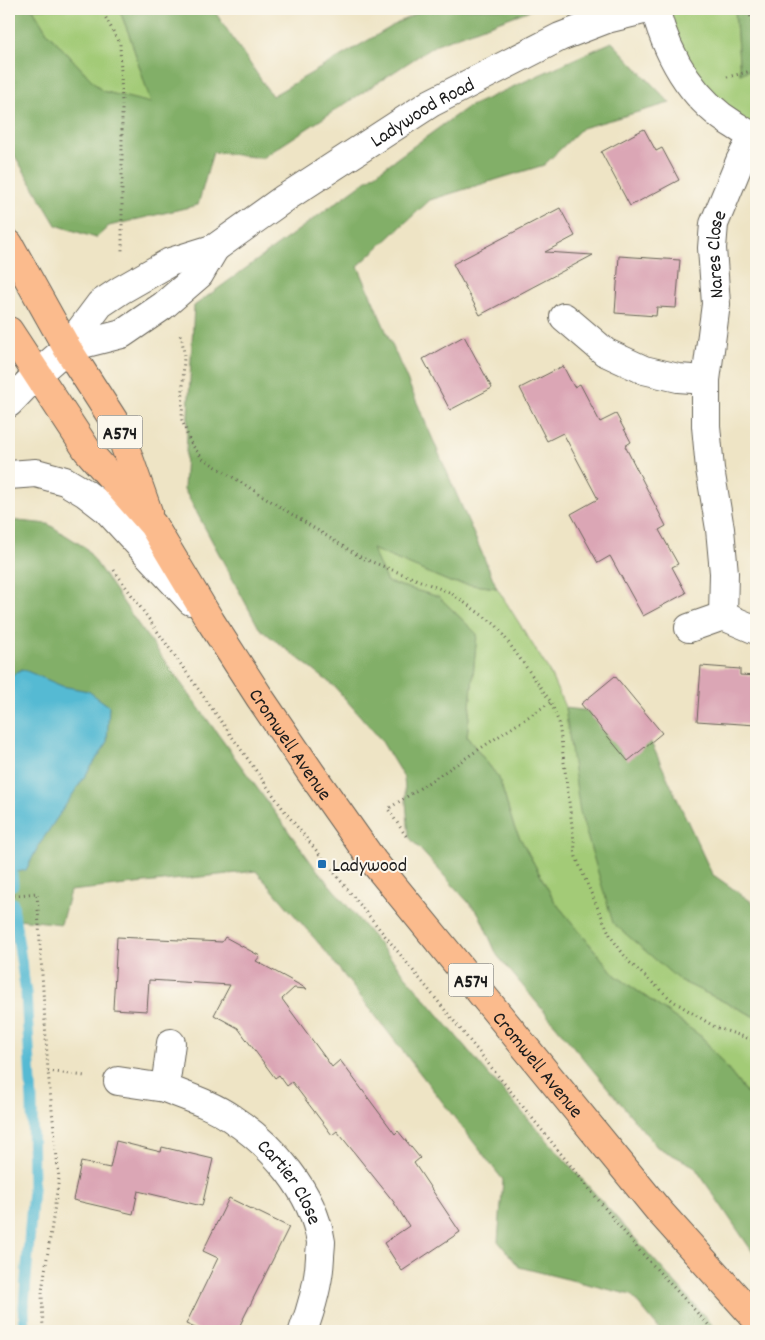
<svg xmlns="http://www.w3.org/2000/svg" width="765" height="1340" font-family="Dekko,sans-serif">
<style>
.green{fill:#a3cb77;stroke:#60744a}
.forest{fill:#82af68;stroke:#4f6642}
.water{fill:#55bad3;stroke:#386b78}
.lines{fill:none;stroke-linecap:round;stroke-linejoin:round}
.stream{stroke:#55bad3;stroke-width:11}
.building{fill:#dba6b5}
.minor-casing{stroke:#666257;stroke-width:30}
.major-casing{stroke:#666257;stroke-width:30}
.path{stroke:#666257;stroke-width:3;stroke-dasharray:1 4;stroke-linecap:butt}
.minor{stroke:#fff;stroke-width:28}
.major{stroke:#fbbb8d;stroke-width:28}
.poi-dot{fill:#1f6fb2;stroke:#fbf7ec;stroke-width:2}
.labels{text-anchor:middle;stroke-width:4;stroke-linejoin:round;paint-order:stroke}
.shield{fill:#fbf7ec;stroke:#5f5e5a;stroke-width:1}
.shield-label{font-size:19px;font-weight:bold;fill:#1c1c1c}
.street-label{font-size:20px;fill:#1c1c1c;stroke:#fbf7ec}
.poi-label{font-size:20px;fill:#1c1c1c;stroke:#fbf7ec;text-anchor:start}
</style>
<rect width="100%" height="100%" fill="#fbf7ec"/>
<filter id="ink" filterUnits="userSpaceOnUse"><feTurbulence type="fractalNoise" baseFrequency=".02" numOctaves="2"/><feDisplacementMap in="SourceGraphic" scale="10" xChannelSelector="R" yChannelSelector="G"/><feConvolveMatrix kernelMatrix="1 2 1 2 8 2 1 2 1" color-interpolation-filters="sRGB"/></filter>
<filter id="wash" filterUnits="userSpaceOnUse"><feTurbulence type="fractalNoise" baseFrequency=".0096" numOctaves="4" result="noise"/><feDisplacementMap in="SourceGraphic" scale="20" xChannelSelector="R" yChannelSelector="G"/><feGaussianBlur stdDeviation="1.12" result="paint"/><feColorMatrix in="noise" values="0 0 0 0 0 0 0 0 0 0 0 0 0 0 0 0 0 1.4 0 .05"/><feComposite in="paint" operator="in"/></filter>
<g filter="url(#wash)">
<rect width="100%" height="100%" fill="#eee4c5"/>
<!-- green -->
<path class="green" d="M33,9h86l10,25 23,70 -50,-13 -55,-59z
M655,9h77l3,1 5,64 16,-7v70l-33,-18z
M371,548l79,34 47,6 51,81 17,38 17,113 97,160 77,37v88l-54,-68 -87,-62 -60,-73 -41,-75 -15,-49 -32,-41 10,-103 -38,-37 -52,-15z"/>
<!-- forest -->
<path class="forest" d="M9,9h24l14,23 55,59 49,12 -22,-69 -10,-25h94l59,87 131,-76 22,-11h108l-96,35 -175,114 -49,-6 -15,53 -89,21 -13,12 -40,-13 -47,-79z
M732,9h24v58l-16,7 -5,-64z
M612,42l58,61 -88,25 -38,37 -114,35 -72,66 139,322 -47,-6 -78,-33 15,33 52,15 38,37 -10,103 32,41 15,49 41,75 60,73 87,62 54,68v152l-62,-91 -37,-19 -160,-192 -18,-41 -70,-77 -5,-59 -23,-38 -47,-54 -75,-58 -75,-139 10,-183 272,-198z
M9,520l39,4 38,24 52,76 175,241 175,209 230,257h-57l-30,-36 -112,-28 -21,-26 5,-61 -181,-233 -66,-76 -186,20 -9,33 -43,-5 -9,15z
M565,708l60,7 23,21 64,138 44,31v112l-77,-37 -66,-57 -33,-111z"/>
<!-- water -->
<path class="water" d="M22,669l40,17 26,5 21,15 -2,37 -68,102 -13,25 -17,4v-197z"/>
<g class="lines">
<!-- stream -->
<path class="stream" d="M12,873l1,12
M13,903l1,10 12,80 6,109 1,87 -9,117 1,25"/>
</g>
<g id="blocks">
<!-- building -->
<path class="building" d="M644,129l12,22 6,-3 17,32 -49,26 -29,-54z
M560,208l15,28 -30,16 48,3 -113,60 -27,-51z
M619,256l61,4 -4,48 -19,-1 -1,9 -41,-3z
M464,336l28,52 -42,22 -27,-51z
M563,366l11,21 6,-3 20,38 16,-8 15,28 -6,4 41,80 -7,4 19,34 -6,3 14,26 -43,23 -33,-60 -12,7 -27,-49 27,-15 -35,-66 -16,8 -27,-53z
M701,666l39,3v6l16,1v49l-59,-4z
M615,676l47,57 -34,28 -47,-57z
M117,937l105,5 3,-5 35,19 -4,5 51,28 -13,-1 -12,11 50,68 8,-7 55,74 3,-3 22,27 -6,5 46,69 -58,39 -18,-28 25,-17 -16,-25 -56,-70 -5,4 -40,-53 -5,4 -8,-11 -4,3 -37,-50 -24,-13 16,-30 -81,-5 -2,31 -34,-2z
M116,1141l45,11 1,-5 51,12 -11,47 -64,-15 -5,23 -60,-14 8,-38 29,6z
M229,1198l60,29 -52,104h-35l-16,-7 32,-66 -15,-7z"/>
</g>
</g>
<g filter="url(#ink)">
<use href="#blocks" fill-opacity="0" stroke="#666257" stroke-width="1"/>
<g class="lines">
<!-- minor casing -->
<g class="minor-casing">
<g id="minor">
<path d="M655,9c13,48 37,91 81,117 6,4 13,9 20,11"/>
<path d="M564,317l41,35 39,18 34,8 28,2"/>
<path d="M67,348l55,-14 41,-28 36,-31 16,-27"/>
<path id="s1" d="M9,403l27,-28 31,-27 33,-44 21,-14 49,-28 45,-14 70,-50 146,-95 129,-66 47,-18 41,-10"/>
<path d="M9,475l27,-2 29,8 20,12 22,17 84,91"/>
<path id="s2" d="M723,616l1,-43 -4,-44 -10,-60 -4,-43v-46l10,-76 -4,-56 2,-24 26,-63 13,-25"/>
<path d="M689,628l34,-12 33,14"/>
<path d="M118,1081l47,7 6,-45"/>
<path id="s3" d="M165,1088c22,9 46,16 66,30 41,27 82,73 90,124 0,5 -1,10 -1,15 -1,25 -8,50 -17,74"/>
</g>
</g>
<!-- major casing -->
<g class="major-casing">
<g id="major">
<path d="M9,244l58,104 51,79 30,85"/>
<path id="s4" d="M9,331l78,119 66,75 58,97 49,76 51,75 62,88 286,350 97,108"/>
</g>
</g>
<!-- path -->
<path class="path" d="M101,9l19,35 2,61v146
M732,9l18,6 6,26
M727,77l29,-7
M180,335l2,4 2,15 -2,66 8,22 12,16 160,100 89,35 45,32 55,77 8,21 17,134 15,36 20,44 18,25 44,39 42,26 41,14
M114,570l172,243 351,435 77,83
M406,836l-18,-27 163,-107
M9,896l28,-3 11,178 11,107 -17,113 1,40
M48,1071l37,5"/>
<!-- minor -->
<use href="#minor" class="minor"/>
<!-- major -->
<use href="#major" class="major"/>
</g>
</g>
<!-- markers -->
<rect class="poi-dot" x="317" y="859" width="10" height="10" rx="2.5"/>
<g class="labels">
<!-- shield labels -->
<g class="shield">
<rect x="97.5" y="415.5" width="45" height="33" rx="4"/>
<rect x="448.5" y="963.5" width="45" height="33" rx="4"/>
</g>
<g class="shield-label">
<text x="120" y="439">A574</text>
<text x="471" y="987">A574</text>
</g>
<!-- street labels -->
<g class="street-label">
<text dy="7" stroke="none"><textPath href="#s1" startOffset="512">Ladywood Road</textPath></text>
<text dy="7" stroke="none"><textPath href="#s2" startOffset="364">Nares Close</textPath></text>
<text dy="7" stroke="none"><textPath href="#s4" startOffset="501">Cromwell Avenue</textPath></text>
<text dy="7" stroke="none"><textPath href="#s4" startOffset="906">Cromwell Avenue</textPath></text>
<text dy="7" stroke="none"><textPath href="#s3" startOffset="161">Cartier Close</textPath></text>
</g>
<!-- poi labels -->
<g class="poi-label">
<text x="332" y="871">Ladywood</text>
</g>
</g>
<!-- margin -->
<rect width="765" height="1340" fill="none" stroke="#fbf7ec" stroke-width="30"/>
</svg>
